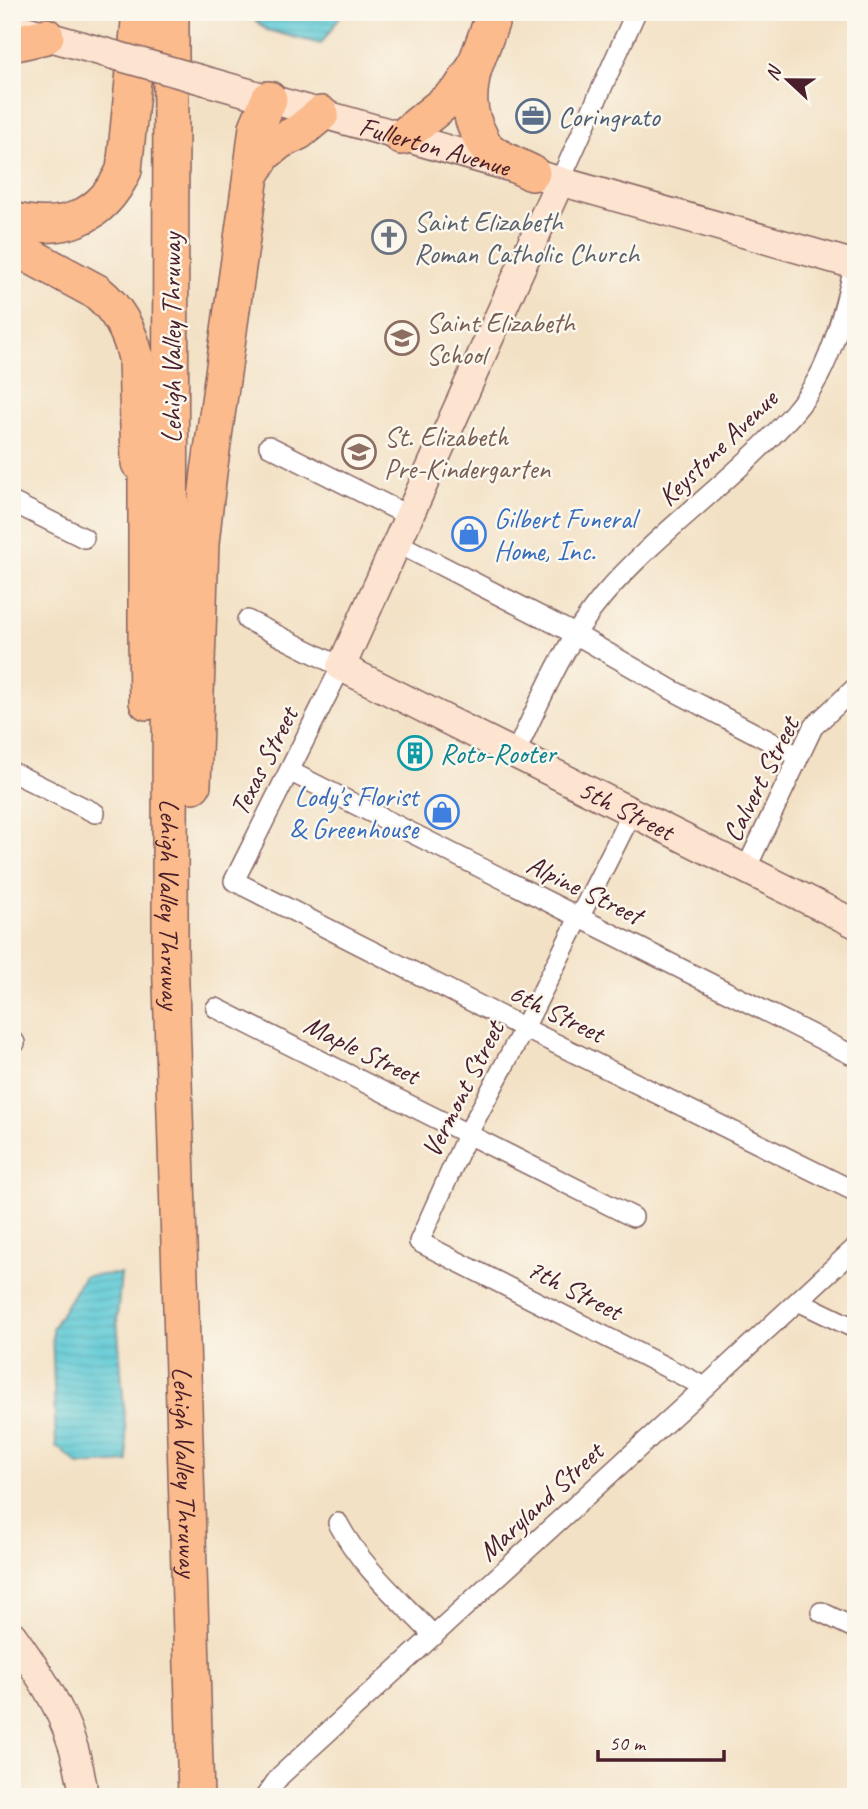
<svg xmlns="http://www.w3.org/2000/svg" width="868" height="1809" font-family="Caveat,sans-serif">
<style>
.water{fill:url(#water-rules);stroke:#547480;stroke-width:2}
.lines{fill:none;stroke-linecap:round;stroke-linejoin:round}
.street-casing{stroke:#856361;stroke-width:22}
.secondary-casing{stroke:#856361;stroke-width:31}
.highway-casing{stroke:#856361;stroke-width:38}
.street{stroke:#fff;stroke-width:19}
.secondary{stroke:#fde4d1;stroke-width:28}
.highway{stroke:#fbbb8d;stroke-width:35}
.secondary-bridge-casing{stroke:#856361;stroke-width:31;stroke-linecap:butt}
.secondary-bridge{stroke:#fde4d1;stroke-width:28}
.labels{text-anchor:middle;stroke-width:5;stroke-linejoin:round;paint-order:stroke}
.service-label{font-size:28px;fill:#4e5e75;stroke:#fbf7ec;text-anchor:start}
.street-label{font-size:28px;fill:#4a1f2b;stroke:#fbf7ec}
.worship-label{font-size:28px;fill:#5b616d;stroke:#fbf7ec;text-anchor:start}
.education-label{font-size:28px;fill:#785e54;stroke:#fbf7ec;text-anchor:start}
.shop-label{font-size:28px;fill:#366cbe;stroke:#fbf7ec;text-anchor:start}
.culture-label{font-size:28px;fill:#0d838f;stroke:#fbf7ec;text-anchor:start}
</style>
<defs>
<pattern id="water-rules" width="6" height="5" patternUnits="userSpaceOnUse" patternTransform="scale(1.75)"><rect width="6" height="5" fill="#5dc9d5"/><path d="M0 2.5h6" fill="none" stroke="#52acb7"/></pattern>
</defs>
<rect width="100%" height="100%" fill="#fbf7ec"/>
<filter id="ink" filterUnits="userSpaceOnUse"><feTurbulence type="fractalNoise" baseFrequency=".0143" numOctaves="2"/><feDisplacementMap in="SourceGraphic" scale="14" xChannelSelector="R" yChannelSelector="G"/><feConvolveMatrix kernelMatrix="1 2 1 2 8 2 1 2 1" color-interpolation-filters="sRGB"/></filter>
<filter id="wash" filterUnits="userSpaceOnUse"><feTurbulence type="fractalNoise" baseFrequency=".00686" numOctaves="4" result="noise"/><feDisplacementMap in="SourceGraphic" scale="28" xChannelSelector="R" yChannelSelector="G"/><feGaussianBlur stdDeviation="1.57" result="paint"/><feColorMatrix in="noise" values="0 0 0 0 0 0 0 0 0 0 0 0 0 0 0 0 0 1.4 0 .05"/><feComposite in="paint" operator="in"/></filter>
<g filter="url(#wash)">
<rect width="100%" height="100%" fill="#f3e1c5"/>
<!-- water -->
<path class="water" d="M245,12h98l-22,32 -54,-14z
M121,1274l-4,44 11,144 -49,3 -23,-19 -4,-117 32,-53z"/>
</g>
<g filter="url(#ink)">
<g class="lines">
<!-- street casing -->
<g class="street-casing">
<path id="street" d="M560,181l76,-169
M269,446l140,70
M12,502l72,36
M397,543l178,91 97,56 126,66
M247,620l94,47 -107,214 290,147 332,164
M515,754c26,-55 49,-111 88,-158 46,-54 105,-97 155,-146 24,-24 45,-44 61,-74 18,-34 26,-74 36,-111
M289,771l567,286
M12,772l83,41
M632,812l-108,216 -57,107 -48,107 286,145
M746,869l67,-142 43,-40
M216,1008c139,69 278,140 417,209
M12,1041l3,2
M798,1301l58,28
M338,1523c23,44 62,77 96,113
M821,1612l35,17
M265,1797l15,-21 425,-389 151,-140"/>
</g>
<!-- secondary casing -->
<g class="secondary-casing">
<g id="secondary">
<path d="M25,30l89,25"/>
<path id="s1" d="M199,79l657,186"/>
<path id="s2" d="M560,181l-219,486 515,257"/>
<path d="M12,1635c38,53 64,96 72,162"/>
</g>
</g>
<!-- highway casing -->
<g class="highway-casing">
<g id="highway">
<path id="s3" d="M171,12l-1,939 26,846"/>
<path d="M12,44l34,-8"/>
<path d="M474,68c-6,25 -7,45 6,68 2,5 5,11 9,14 9,8 31,17 43,23"/>
<path d="M402,137l57,-46 15,-23 21,-56"/>
<path d="M251,175l13,-21 16,-13 19,-9 22,-18"/>
<path d="M12,220c51,13 90,-2 112,-50l16,-158"/>
<path d="M12,246l85,46c21,17 33,40 39,66l3,105"/>
<path d="M146,439v196l1,67"/>
<path d="M193,785l8,-242 8,-71 42,-297 6,-48 12,-28"/>
</g>
</g>
<!-- street -->
<use href="#street" class="street"/>
<!-- secondary -->
<use href="#secondary" class="secondary"/>
<!-- highway -->
<use href="#highway" class="highway"/>
<!-- secondary-bridge casing -->
<g class="secondary-bridge-casing">
<path id="secondary-bridge" d="M114,55l85,24"/>
</g>
<!-- secondary-bridge -->
<use href="#secondary-bridge" class="secondary-bridge"/>
</g>
</g>
<!-- icons -->
<defs>
<g id="office-ring" transform="scale(1.75)"><circle r="9.5" fill="#fbf7ec" stroke="#5c6f8a" stroke-width="1.5"/><path d="M-6-3h4V-5.5h4V-3h4V5H-6ZM-1-4.5V-3h2v-1.5ZM-6 0V1H6V0Z" fill="#5c6f8a"/></g>
<g id="church-ring" transform="scale(1.75)"><circle r="9.5" fill="#fbf7ec" stroke="#6b7280" stroke-width="1.5"/><path d="M-1.2-6h2.4v3.5h3.3v2.4h-3.3V6h-2.4V-.1h-3.3v-2.4h3.3Z" fill="#6b7280"/></g>
<g id="school-ring" transform="scale(1.75)"><circle r="9.5" fill="#fbf7ec" stroke="#8d6e63" stroke-width="1.5"/><path d="M0-5L7-2L0 1L-7-2ZM-4 1L0 2.5L4 1V4Q0 6-4 4Z" fill="#8d6e63"/></g>
<g id="shop-ring" transform="scale(1.75)"><circle r="9.5" fill="#fbf7ec" stroke="#3f7fe0" stroke-width="1.5"/><path d="M-5-2.5h2.3a2.7 3.5 0 0 1 5.4 0H5L5.5 6h-11ZM-1.5-2.5h3a1.5 2.3 0 0 0-3 0Z" fill="#3f7fe0"/></g>
<g id="building-ring" transform="scale(1.75)"><circle r="9.5" fill="#fbf7ec" stroke="#0f9aa8" stroke-width="1.5"/><path d="M-4-6H4V6H1V3H-1V6H-4ZM-2.5-4.3h1.7v1.8h-1.7ZM.8-4.3h1.7v1.8H.8ZM-2.5-1h1.7V.8h-1.7ZM.8-1h1.7V.8H.8Z" fill="#0f9aa8"/></g>
</defs>
<g fill-rule="evenodd">
<use href="#office-ring" x="533" y="116"/>
<use href="#church-ring" x="389" y="237"/>
<use href="#school-ring" x="402" y="338"/>
<use href="#school-ring" x="359" y="452"/>
<use href="#shop-ring" x="469" y="534"/>
<use href="#building-ring" x="415" y="753"/>
<use href="#shop-ring" x="442" y="812"/>
</g>
<g class="labels">
<!-- service labels -->
<g class="service-label">
<text x="558" y="126">Coringrato</text>
</g>
<!-- street labels -->
<g class="street-label">
<text dy="10" stroke="none"><textPath href="#s1" startOffset="245">Fullerton Avenue</textPath></text>
<text transform="translate(171 338) rotate(-90)" y="10">Lehigh Valley Thruway</text>
<text transform="translate(717 447) rotate(-44)" y="10">Keystone Avenue</text>
<text transform="translate(263 761) rotate(-63)" y="10">Texas Street</text>
<text transform="translate(760 779) rotate(-63)" y="10">Calvert Street</text>
<text dy="10" stroke="none"><textPath href="#s2" startOffset="852">5th Street</textPath></text>
<text transform="translate(585 889) rotate(26)" y="10">Alpine Street</text>
<text dy="10" stroke="none"><textPath href="#s3" startOffset="892">Lehigh Valley Thruway</textPath></text>
<text transform="translate(557 1012) rotate(26)" y="10">6th Street</text>
<text transform="translate(362 1049) rotate(26)" y="10">Maple Street</text>
<text transform="translate(462 1089) rotate(-63)" y="10">Vermont Street</text>
<text transform="translate(575 1289) rotate(27)" y="10">7th Street</text>
<text dy="10" stroke="none"><textPath href="#s3" startOffset="1460">Lehigh Valley Thruway</textPath></text>
<text transform="translate(540 1501) rotate(-43)" y="10">Maryland Street</text>
</g>
<!-- worship labels -->
<g class="worship-label">
<text x="414" y="231">Saint Elizabeth<tspan x="414" dy="32">Roman Catholic Church</tspan></text>
</g>
<!-- education labels -->
<g class="education-label">
<text x="426" y="332">Saint Elizabeth<tspan x="426" dy="32">School</tspan></text>
<text x="384" y="446">St. Elizabeth<tspan x="384" dy="32">Pre-Kindergarten</tspan></text>
</g>
<!-- shop labels -->
<g class="shop-label">
<text x="494" y="528">Gilbert Funeral<tspan x="494" dy="32">Home, Inc.</tspan></text>
<text x="418" y="806" text-anchor="end">Lody's Florist<tspan x="418" dy="32">&amp; Greenhouse</tspan></text>
</g>
<!-- culture labels -->
<g class="culture-label">
<text x="440" y="763">Roto-Rooter</text>
</g>
</g>
<!-- margin -->
<rect width="868" height="1809" fill="none" stroke="#fbf7ec" stroke-width="42"/>
<!-- north arrow -->
<g transform="translate(788 80) rotate(292)" stroke="#fbf7ec" stroke-width="5" paint-order="stroke">
<path d="M0-5L12 26L0 18L-12 26Z" fill="#4a1f2b"/>
<text y="-10" font-size="19" font-weight="bold" text-anchor="middle" fill="#4a1f2b">N</text>
</g>
<!-- scale -->
<path d="M598 1750v10h126v-10" fill="none" stroke="#4a1f2b" stroke-width="3.5"/>
<text x="609" y="1750" font-size="21" fill="#4a1f2b" stroke="#fbf7ec" stroke-width="5" paint-order="stroke">50 m</text>
</svg>
